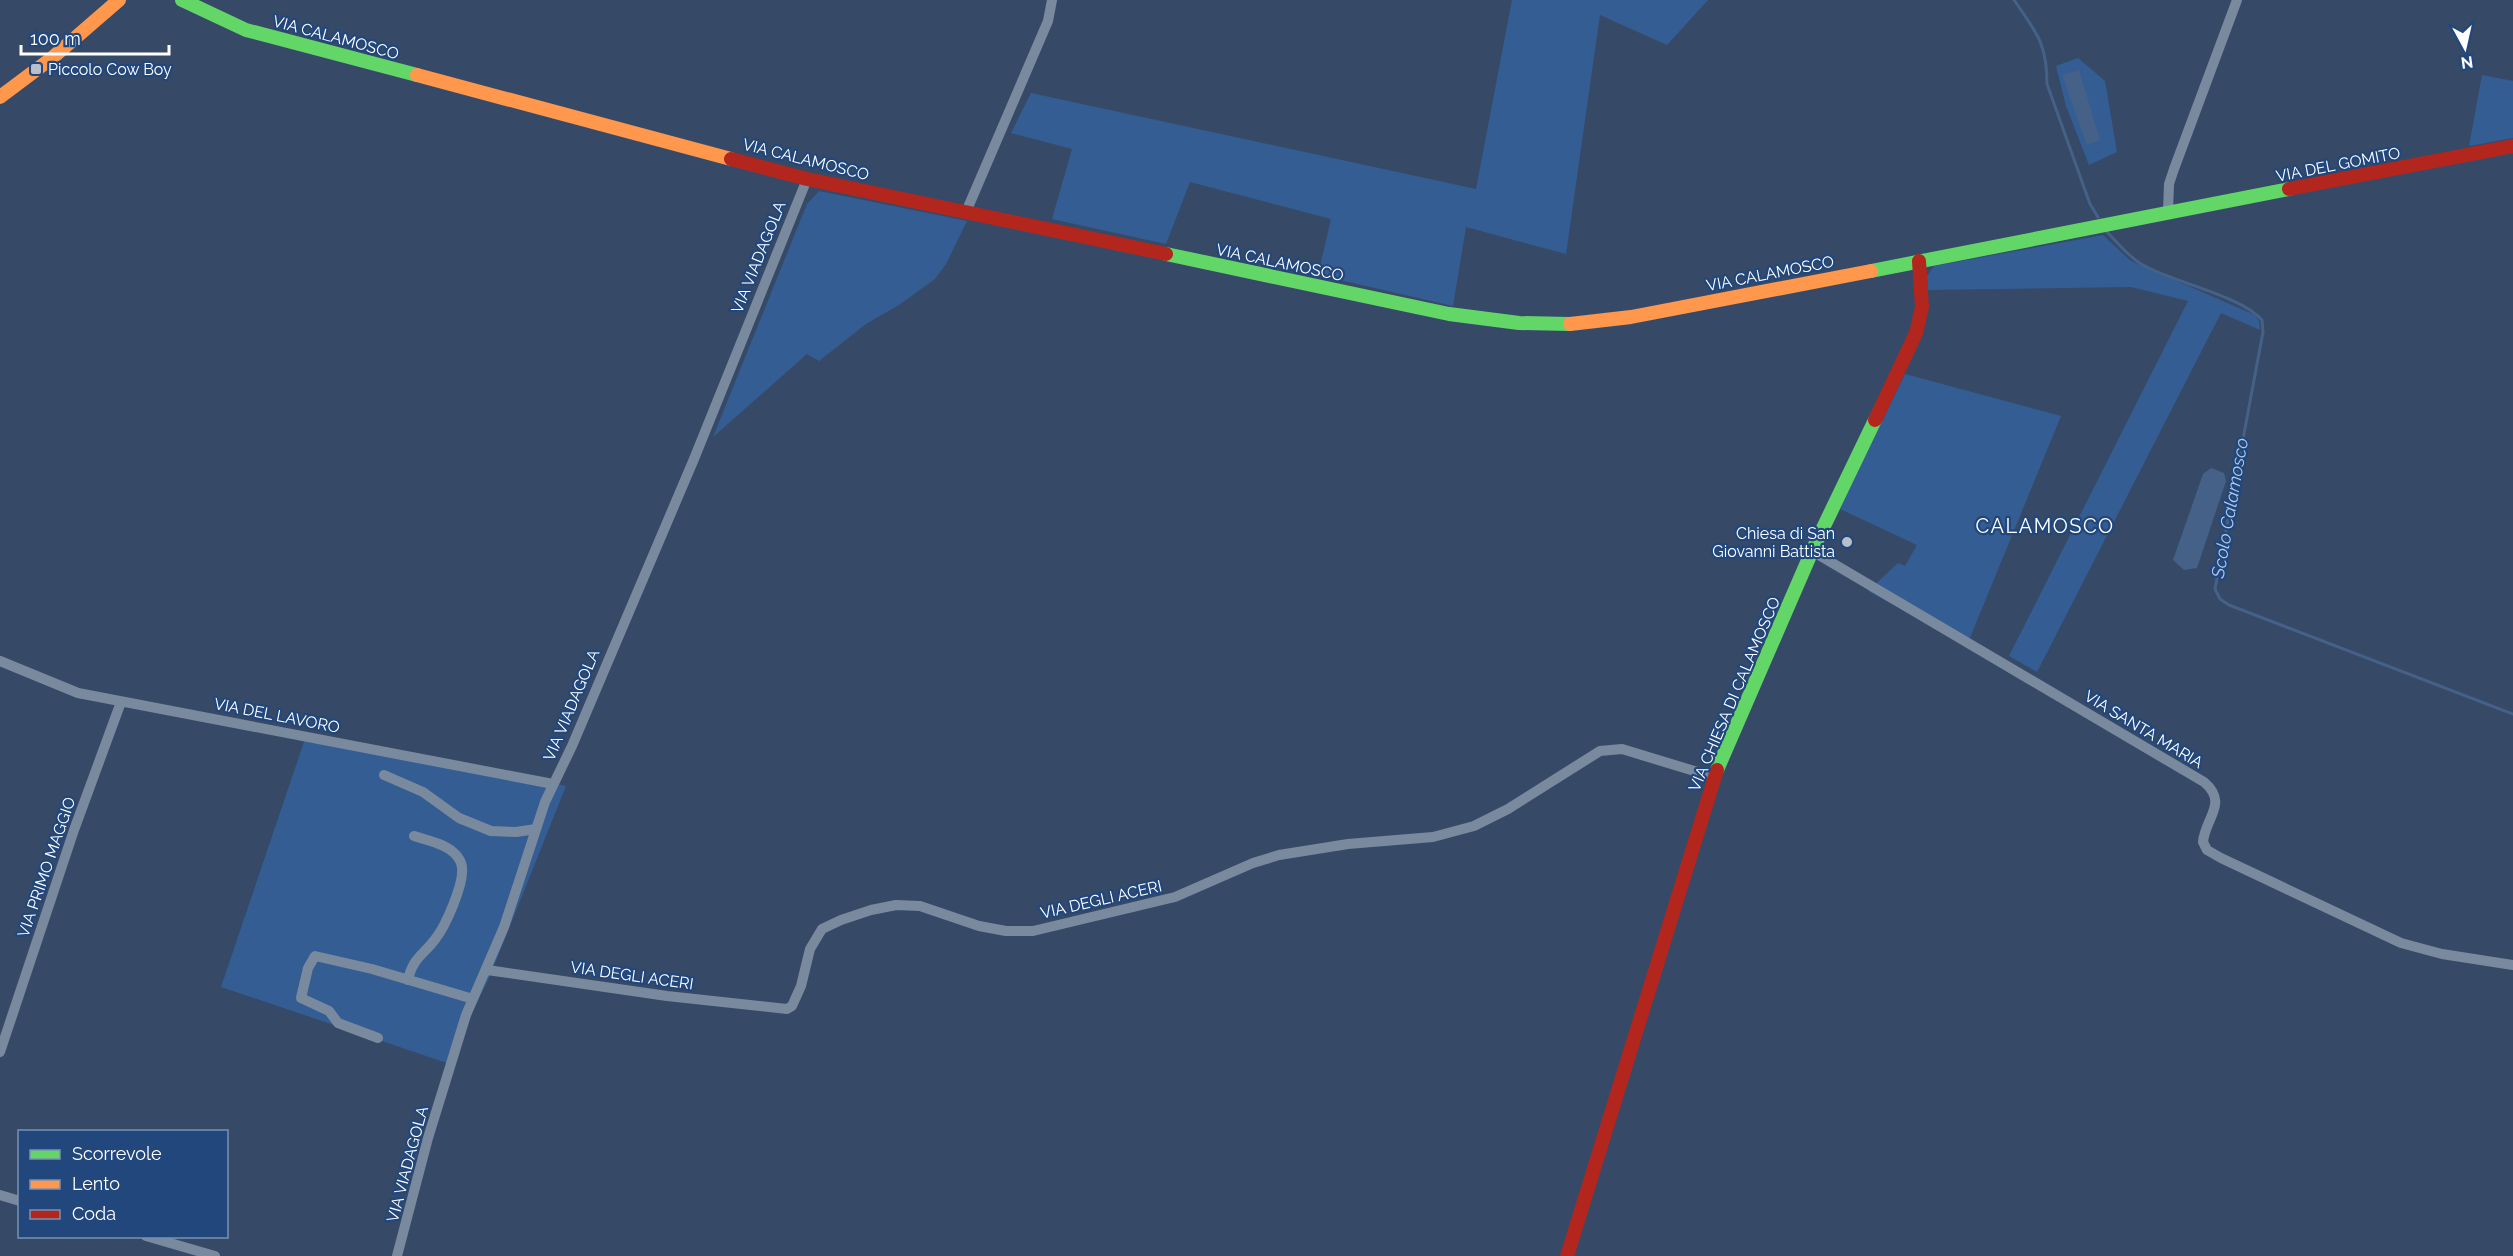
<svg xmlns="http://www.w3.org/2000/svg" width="2513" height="1256" font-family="Raleway,sans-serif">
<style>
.green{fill:#345d93}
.water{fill:#456188}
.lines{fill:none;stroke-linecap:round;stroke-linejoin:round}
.stream{stroke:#456188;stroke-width:3}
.street{stroke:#7a8a9e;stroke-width:10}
.fast{stroke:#63d668;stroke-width:14}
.slow{stroke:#ff974d;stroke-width:14}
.jam{stroke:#b3261e;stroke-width:14}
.poi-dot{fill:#b9c0ca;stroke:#21477c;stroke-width:2}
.labels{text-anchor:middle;stroke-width:4.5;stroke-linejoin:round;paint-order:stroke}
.street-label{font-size:16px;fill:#fff;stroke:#21477c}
.poi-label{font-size:16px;fill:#fff;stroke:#21477c;text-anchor:start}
.water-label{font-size:18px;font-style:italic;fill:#afcaee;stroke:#21477c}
.quarter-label{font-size:20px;letter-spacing:1.5px;fill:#fff;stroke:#21477c}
</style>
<rect width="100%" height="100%" fill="#364a67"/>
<!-- green -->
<path class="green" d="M1512,0h196l-41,45 -67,-30 -34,239 -100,-27 -13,79 -135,-31 13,-56 -141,-37 -24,62 -114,-25 20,-70 -61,-16 20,-40 445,96z
M2078,58l27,23 12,71 -28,13 -23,-59 -10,-40z
M2482,75l31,6v57l-44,8z
M819,191l148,30 -21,43 -11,15 -36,26 -33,19 -47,37 -12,-7 -94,83 94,-233z
M2103,235l28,26 124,54 4,6 1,9 -39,-17 -184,359 -28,-16 179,-355 -57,-14 -203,3 -1,-14 7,-10z
M1905,374l156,42 -94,229 -99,-54 30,-28 7,3 12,-21 -77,-36z
M307,733l259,53 -76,190 -20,40 -17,49 -232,-78z"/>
<!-- water -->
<path class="water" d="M2079,70l21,70 -13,5 -25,-70z
M2211,468l13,5 2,8 -29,87 -13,2 -11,-10 30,-86z"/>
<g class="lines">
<!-- stream -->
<path class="stream" d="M2014,0c22,32 33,43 33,84l43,120 8,13
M2107,232c11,11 20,23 34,32 30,18 99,31 121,56l1,12 -48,257 5,10 9,6 284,109"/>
<!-- street -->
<path class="street" d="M966,212l82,-191 4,-21
M2168,212l1,-28 5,-15 63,-169
M1812,551l392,231c25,21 1,36 -1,60l4,8 14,8 180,85 41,11 71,11
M0,661l78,32 475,91
M384,775l39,17 36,26 32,13 25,1 20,-3
M487,970l180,26 120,13 5,-3 9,-20 9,-37 12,-20 19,-9 30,-10 25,-5 24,1 59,20 27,5h27l142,-34 78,-34 26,-8 69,-11 85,-7 41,-11 34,-17 92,-58 22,-2 92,28
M408,980c5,-23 16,-25 28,-42 10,-13 28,-54 26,-70 0,-6 -5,-13 -9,-16 -10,-9 -27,-12 -39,-16
M378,1038l-40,-15 -9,-12 -28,-13 7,-30 7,-12 57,13 101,30
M0,1052l74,-222 47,-128
M0,1195l20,6
M146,1236l69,20
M397,1256l31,-118 38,-123 38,-88 41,-125 27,-56 122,-287 113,-280"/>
<!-- fast -->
<path class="fast" d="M182,0l64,30 171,45
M1166,254l283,60 70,9 51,1
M1871,271l418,-82
M1717,770l95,-219 63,-131"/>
<!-- slow -->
<path class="slow" d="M417,75l314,84
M0,97l52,-39 67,-58
M1570,324l61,-7 240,-46"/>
<!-- jam -->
<path class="jam" d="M731,159l76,20 359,75
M2289,189l224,-43
M1875,420l41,-87 6,-26 -3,-46
M1567,1256l150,-486"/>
</g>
<!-- markers -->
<g class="poi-dot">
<rect x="30" y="63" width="12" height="12" rx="3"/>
<circle cx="1847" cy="542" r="6"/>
</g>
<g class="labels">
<!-- street labels -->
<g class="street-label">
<text transform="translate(336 37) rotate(15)" y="6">VIA CALAMOSCO</text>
<text transform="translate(806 159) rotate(14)" y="6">VIA CALAMOSCO</text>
<text transform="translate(2338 164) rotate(-11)" y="6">VIA DEL GOMITO</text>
<text transform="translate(758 257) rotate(-68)" y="6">VIA VIADAGOLA</text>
<text transform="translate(1280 262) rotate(12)" y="6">VIA CALAMOSCO</text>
<text transform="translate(1770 273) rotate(-11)" y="6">VIA CALAMOSCO</text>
<text transform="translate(1734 694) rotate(-67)" y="6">VIA CHIESA DI CALAMOSCO</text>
<text transform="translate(571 705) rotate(-67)" y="6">VIA VIADAGOLA</text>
<text transform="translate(277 715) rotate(11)" y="6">VIA DEL LAVORO</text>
<text transform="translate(2144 729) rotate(31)" y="6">VIA SANTA MARIA</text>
<text transform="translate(46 867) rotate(-71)" y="6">VIA PRIMO MAGGIO</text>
<text transform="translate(1101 899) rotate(-13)" y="6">VIA DEGLI ACERI</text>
<text transform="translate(632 975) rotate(8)" y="6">VIA DEGLI ACERI</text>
<text transform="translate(407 1164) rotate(-75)" y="6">VIA VIADAGOLA</text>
</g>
<!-- poi labels -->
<g class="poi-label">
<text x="48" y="75">Piccolo Cow Boy</text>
<text x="1835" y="539" text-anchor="end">Chiesa di San<tspan x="1835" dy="18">Giovanni Battista</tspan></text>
</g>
<!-- water labels -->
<g class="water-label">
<text transform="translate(2230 508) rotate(-80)" y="6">Scolo Calamosco</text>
</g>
<!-- quarter labels -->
<g class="quarter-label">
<text x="2045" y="533">CALAMOSCO</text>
</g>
</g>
<!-- legend -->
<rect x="18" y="1130" width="210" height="108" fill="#21477c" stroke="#7a91b0" stroke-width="1.5"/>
<rect x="30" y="1150" width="30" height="9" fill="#63d668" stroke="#7a91b0" stroke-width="1.5"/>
<text x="72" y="1160" font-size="18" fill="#ffffff">Scorrevole</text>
<rect x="30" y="1180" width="30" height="9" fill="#ff974d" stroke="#7a91b0" stroke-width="1.5"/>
<text x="72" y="1190" font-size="18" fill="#ffffff">Lento</text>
<rect x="30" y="1210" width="30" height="9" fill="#b3261e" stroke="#7a91b0" stroke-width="1.5"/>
<text x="72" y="1220" font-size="18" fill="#ffffff">Coda</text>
<!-- north arrow -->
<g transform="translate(2465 48) rotate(172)" stroke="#21477c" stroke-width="4.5" paint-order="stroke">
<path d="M0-4.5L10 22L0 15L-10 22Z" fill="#ffffff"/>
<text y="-9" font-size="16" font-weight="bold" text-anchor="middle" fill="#ffffff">N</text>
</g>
<!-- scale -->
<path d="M21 45v9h148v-9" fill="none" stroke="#ffffff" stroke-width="3"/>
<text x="30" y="45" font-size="18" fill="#ffffff" stroke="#21477c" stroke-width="4.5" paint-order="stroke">100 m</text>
</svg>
